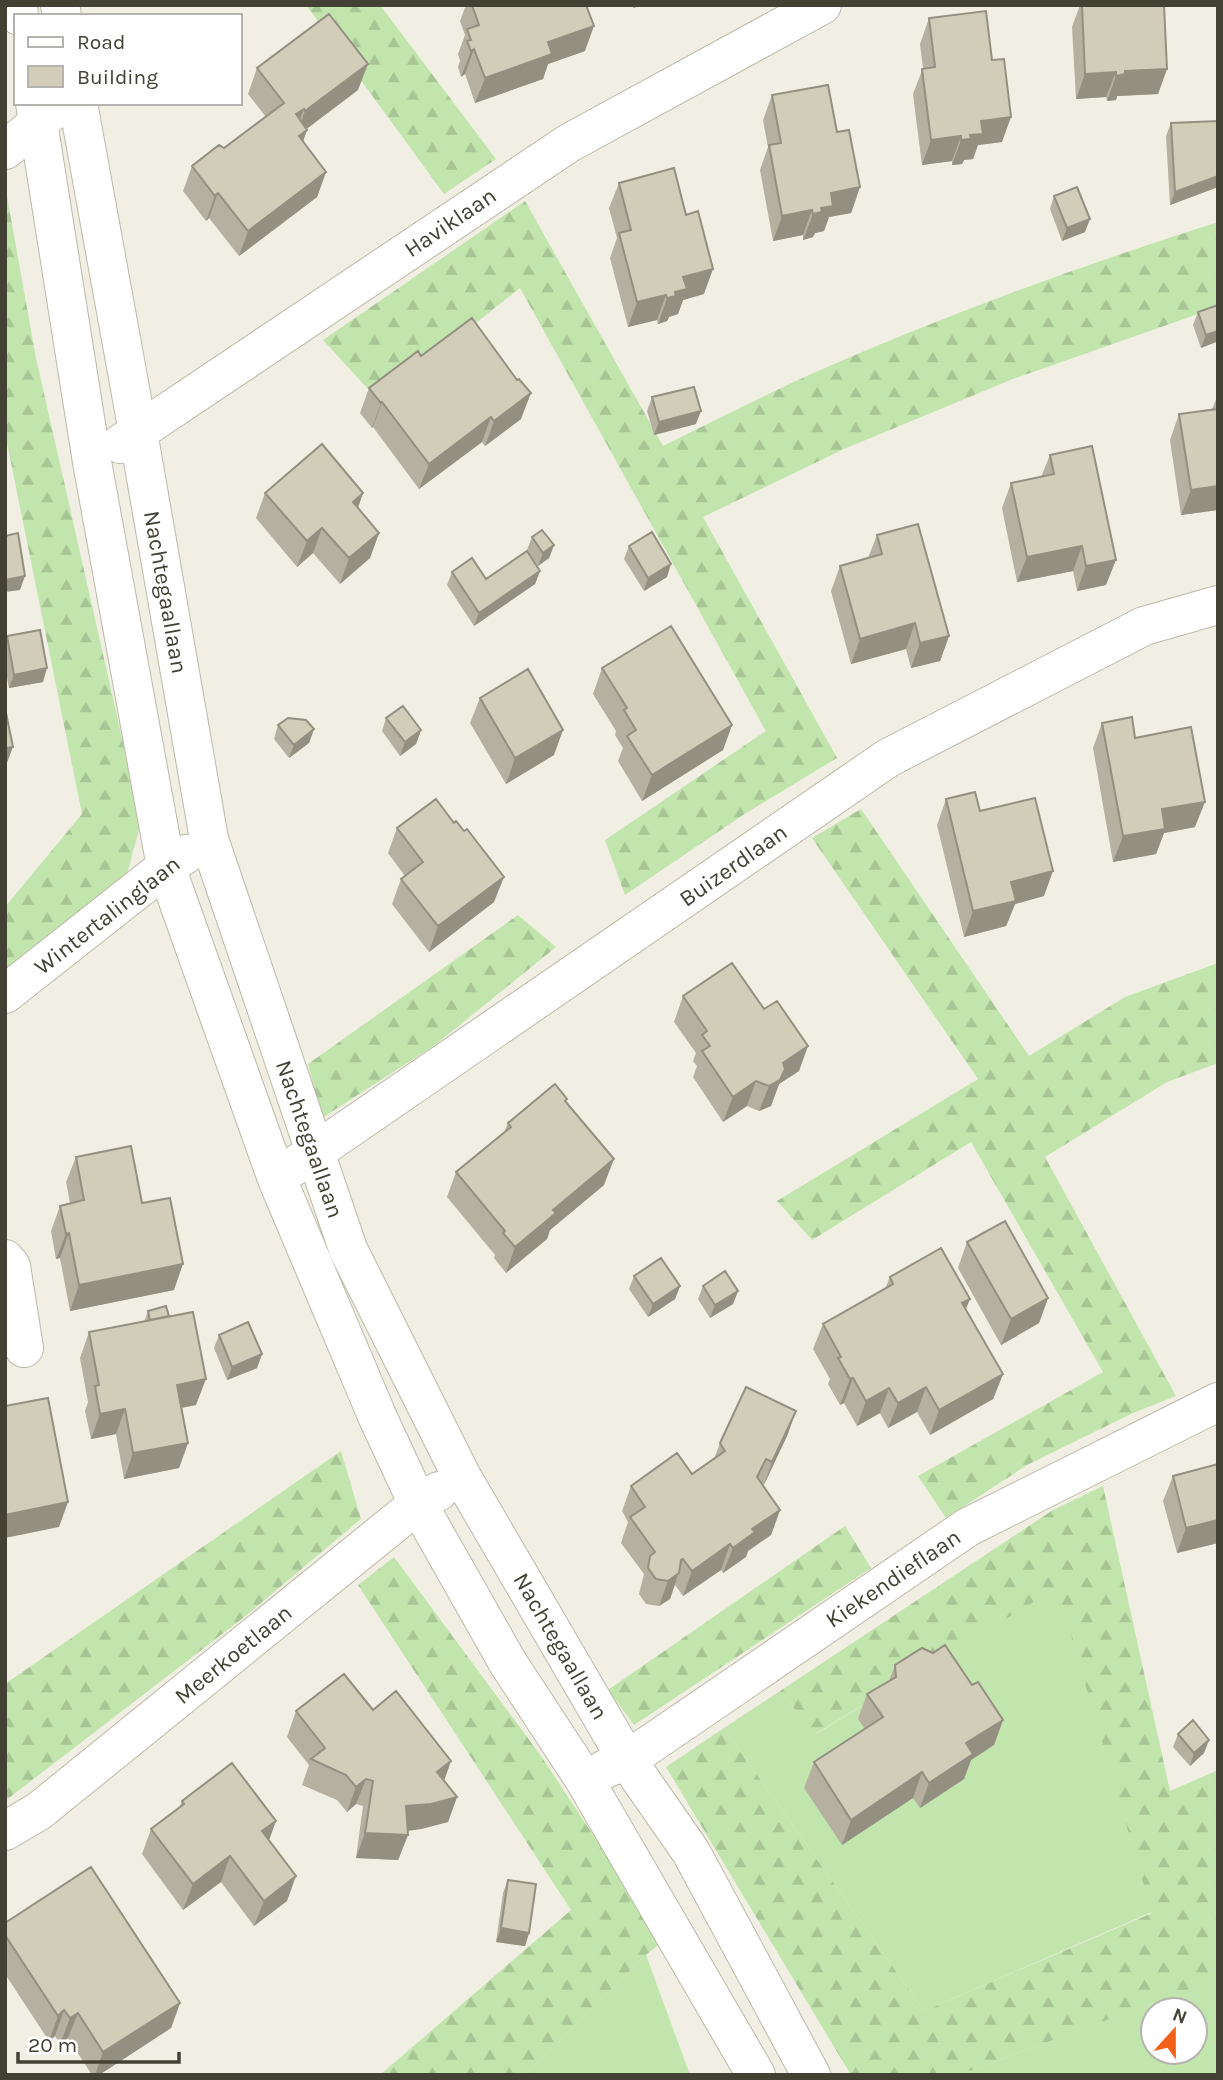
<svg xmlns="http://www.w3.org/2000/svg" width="1223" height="2080" font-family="Karla,sans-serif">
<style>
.grass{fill:#c2e5ad;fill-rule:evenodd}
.forest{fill:url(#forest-firs)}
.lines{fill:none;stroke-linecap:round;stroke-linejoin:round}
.street-casing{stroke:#bcb9a7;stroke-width:40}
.street{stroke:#fff;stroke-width:38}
.wall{fill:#b5b09f}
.shaded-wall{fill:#939082}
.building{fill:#d2cdb9;stroke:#939082;stroke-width:2}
.labels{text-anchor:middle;stroke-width:6;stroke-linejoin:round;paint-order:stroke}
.street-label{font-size:23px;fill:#434034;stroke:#fff}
</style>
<defs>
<pattern id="forest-firs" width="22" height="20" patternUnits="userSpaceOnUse" patternTransform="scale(1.75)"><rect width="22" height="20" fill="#c2e5ad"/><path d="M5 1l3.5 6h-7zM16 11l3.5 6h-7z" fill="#a8c695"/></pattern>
</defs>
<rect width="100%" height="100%" fill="#f1efe3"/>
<!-- grass -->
<path class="grass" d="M1057,1587l95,325 -228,99 -200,-283 56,-37 36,43z
M1218,1894v181h-259l254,-95zM1153,2010h42v42h-42z
M646,1955l44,120h-164z"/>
<!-- forest -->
<path class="forest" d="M306,5h74l116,154 -52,35z
M5,185l31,173 105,464 -15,56 -121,99v-70l77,-93 -77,-381z
M525,201l138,245c49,-24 98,-49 148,-72 132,-58 269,-108 407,-152v85l-205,72 -169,70 -141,68 134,241 -94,57 -118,80 -20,-55 161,-109 -246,-443 -142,112 -55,-60z
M861,809l168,247 96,-59 93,-34v100l-51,19 -122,75 131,239 -43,17 -106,52 -81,53 -28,-42 185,-104 -132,-230 -159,98 -35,-39 201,-122 -166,-241z
M518,915l38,32 -121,98 -113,73 -14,-54z
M341,1451l20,68 -118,99 -238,183v-117z
M1103,1486l67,305 48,-21v124l-4,86 -255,95h-108l-185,-308 58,-39 200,283 228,-98 -95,-325 -242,146 -35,-43 273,-181z
M845,1526l26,42 -237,157 -26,-35z
M394,1557l147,199 122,185 -17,14 -120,120h-146l191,-165 -213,-325z"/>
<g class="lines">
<!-- street casing -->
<g class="street-casing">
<path id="street" d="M18,5l1,11
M60,5l2,11
M35,103l57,359 74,405 111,312 101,239 40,86 90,159 76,116 172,296
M78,103l60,329 71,407 139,410 114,228 165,283 64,92 120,223
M5,150l50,-41
M120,444l449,-301 253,-138
M5,994l161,-127 20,-13
M293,1167l595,-409 256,-132 74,-21
M5,1259l6,7 13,82
M605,1769l22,-9 341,-233 250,-125
M5,1831l34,-20 379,-307 21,-13"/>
</g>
<!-- street -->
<use href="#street" class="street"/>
</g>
<!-- wall -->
<path class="wall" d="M466,5h120l-1,46 -37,13 -5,15 -68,24 -10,-29 -4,3 -3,-10 2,-6 -2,-7 7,-19 -5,-14z
M1080,5h84l3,64 -9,25 -41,2 -1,4 -9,1 -1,-4 -30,2 -4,-72z
M929,18l73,124 -24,3 -5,14 -9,1 -2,4 -10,1v-4l-30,4 -9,-71 10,-26 -3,-24z
M257,68l101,22 -52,39 1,1 -4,11 23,31 -9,25 -78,59 -30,-38 -3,3 -23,-30 9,-25 32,-18 42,-31 -18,-23z
M772,95l65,37 23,55 -9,26 -22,4 -5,14 -9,2 -2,4 -10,3v-5l-30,6 -13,-71 8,-23 -5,-27z
M1218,121v66l-48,18 -4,-69 5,-13z
M619,183l85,111 -21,6 -5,14 -9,3 -2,4 -9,3 -1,-4 -29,7 -18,-69 7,-20 -8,-30z
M1054,196l31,36 -23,9 -12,-32z
M1218,305v42l-2,-5 -15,6 -8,-23 5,-13z
M421,356l100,63 -36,27 -3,-4 -63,47 -46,-62 -1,1 -12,-15 9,-25z
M1218,395v115l-37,5 -11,-75 9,-26 33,-5z
M652,397l44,27 -42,11 -7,-24z
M1050,455l56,130 -29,6 -4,-20 -56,11 -15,-74 9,-25 30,-6z
M265,493h98l-5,15 21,25 -9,25 -30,26 -27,-31 -16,14 -41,-49z
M877,535l72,101 -9,25 -29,7 -5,-19 -55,15 -20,-73 9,-25 28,-8z
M532,537l22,8 -5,13 -11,8 -11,-16z
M629,546l38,31 -23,14 -20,-32z
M540,571l-5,13 -61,42 -27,-41 5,-13 34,7z
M7,636l36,46 -34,6 -4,-21v-27z
M602,668l130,57 -9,25 -81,51 -24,-40 5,-13 -8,-13 1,-4 -23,-37z
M480,698l74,57 -48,29 -36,-61z
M386,718l35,12 -5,14 -16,12 -18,-25z
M1102,723l33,15 60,89 -31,6 -8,21 -43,8 -20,-114z
M278,725l36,4 -5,14 -20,15 -15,-19z
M946,799l34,12 64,85 -29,8 -9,22 -42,11 -27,-112z
M454,823l40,79 -65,50 -37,-48 9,-25 4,-3 -17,-23 9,-25z
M683,996l116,75 -20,13 -8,22 -12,5 -12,-5 -24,16 -30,-45 4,-11 -4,-5 3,-8 -22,-31z
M566,1102l38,83 -54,45 -3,9 -41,34 -12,-15 1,-3 -48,-58 9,-25 48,-40 4,-9z
M76,1157l66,46 32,87 -104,21 -10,-53 -4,1 -5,-28 9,-25 10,-3 -4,-21z
M967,1242l81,56 -9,25 -38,22 -43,-77z
M634,1276l46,10 -5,13 -27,18 -19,-28z
M890,1277l76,32 37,65 -10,25 -63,36 -13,-23 -29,16 -8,-15 -23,13 -13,-23 -4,2 -12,-21 2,-5 -17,-30 10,-25 62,-35z
M703,1286l35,5 -5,13 -23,14 -12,-19z
M148,1311l21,5 27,89 -14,3 6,35 -9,25 -55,11 -8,-45 -25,5 -6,-28 3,-9 -8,-44 9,-26 55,-10z
M219,1335l43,19 -5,14 -30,12 -13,-32z
M796,1411l-9,25 -24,50 17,24 -9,25 -23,16 -2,6 -23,16 -2,-3 -38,26 -8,-11 -5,14 -11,7 -13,-2 -7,-10 5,-20 -23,-31 7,-21 -6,-11 9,-25 61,-12 22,-15 6,-16z
M1218,1464v79l-41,10 -14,-52 10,-25z
M895,1665l77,20 31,35 -9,25 -23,15 -7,19 -44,29 -7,-10 -71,47 -38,-57 10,-26 51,-33 -7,-10 9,-25 22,-13z
M373,1710l71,71 13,16 -9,25 -27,7 -13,2v4l-10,25 -42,-2 7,-52 -7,-2 -9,8 -10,-12 -35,-15 7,-20 -22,-28 9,-26z
M1178,1734l31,6 -5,13 -14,13 -17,-19z
M182,1801l87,40 18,60 -33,25 -33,-44 -38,28 -41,-56 9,-25 28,-21z
M508,1880l21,53 -4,13 -29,-4 7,-49z
M5,1923l175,80 -9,25 -72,47h-7l-24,-37 -8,6 -5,-8 -6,5 -44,-67z"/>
<!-- shaded-wall -->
<path class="shaded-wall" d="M634,5h10l-11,3z
M594,26l-9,25 -37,13 -5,15 -68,24 10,-25 63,-36z
M474,49l-9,25 -4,3 10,-26z
M368,64l-10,26 -62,47 9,-26z
M1167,69l-9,25 -41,2 -1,4 -9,1 9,-25 9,-5z
M1116,72l-10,25 -30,2 9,-25z
M304,109l-10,25 2,-20z
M1011,117l-9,25 -24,3 -5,14 -9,1 -2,4 -10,1 9,-25 9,-5 11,-14z
M307,130l-9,26 1,-20z
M961,136l-9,25 -30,4 9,-25z
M326,172l-9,25 -78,59 9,-25z
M1218,176v11l-48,18 5,-13z
M860,187l-9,26 -22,4 -5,14 -9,2 -2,4 -10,3 10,-26 8,-6 10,-15z
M218,193l-9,25 -3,3 9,-25z
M812,210l-9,25 -30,6 9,-25z
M1090,219l-5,13 -23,9 5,-13z
M713,269l-9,25 -21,6 -5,14 -9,3 -2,4 -9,3 9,-26 16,-21z
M666,295l-9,25 -29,7 9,-25z
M1218,331v8l-2,3 -15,6 5,-13z
M531,393l-10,26 -36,27 9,-25z
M382,402l-9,25 -1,1 9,-25z
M701,411l-5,13 -42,11 5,-13z
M491,417l-9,25 -63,47 10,-25z
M1218,486v24l-37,5 10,-25z
M363,493l-9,25 -1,-16z
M322,528l-9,25 -16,14 10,-26z
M379,533l-9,25 -30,26 9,-26z
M554,545l-5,13 -11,8 5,-13z
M1082,546l-9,25 -56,11 10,-25z
M1116,560l-10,25 -29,6 9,-25z
M671,564l-4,13 -23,14 4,-13z
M540,571l-5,13 -61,42 5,-13z
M25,576l-5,14 -15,2v-12z
M915,623l-9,26 -55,15 9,-25z
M949,636l-9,25 -29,7 9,-25z
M47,668l-4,14 -34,6 5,-13z
M732,725l-9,25 -81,51 10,-26z
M314,729l-5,14 -20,15 5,-13z
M421,730l-5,14 -16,12 5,-14z
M563,730l-9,25 -48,29 9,-26z
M13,747l-8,21v-20z
M1205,802l-10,25 -31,6 -8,21 -43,8 10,-26 39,-27z
M1053,871l-9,25 -29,8 -9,22 -42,11 9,-26 38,-29z
M504,877l-10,25 -65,50 9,-26z
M808,1046l-9,25 -20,13 -8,22 -12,5 10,-25 14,-23z
M756,1081l-9,25 -24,16 10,-25z
M614,1159l-10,26 -54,45 -3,9 -41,34 9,-26 38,-37z
M69,1233l-9,25 -4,1 10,-25z
M183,1264l-9,26 -104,21 9,-26z
M680,1286l-5,13 -27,18 5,-13z
M738,1291l-5,13 -23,14 5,-13z
M1048,1298l-9,25 -38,22 10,-26z
M970,1299l-10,25 2,-21z
M262,1354l-5,14 -30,12 5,-13z
M1003,1374l-10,25 -63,36 9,-25z
M853,1378l-9,25 -4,2 10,-26z
M206,1379l-10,26 -28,5 9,-25z
M926,1387l-9,25 -29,16 10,-25z
M889,1388l-9,25 -23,13 9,-25z
M125,1409l-9,25 -25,5 9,-25z
M796,1411l-9,25 -24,51 9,-25z
M188,1443l-9,25 -55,11 9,-26z
M68,1502l-9,25 -54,11v-23z
M780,1510l-9,25 -23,16 -2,6 -23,16 10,-25 19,-19z
M1218,1520v23l-41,10 9,-25z
M730,1544l-9,26 -38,26 9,-25z
M683,1559l-13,40 -11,7 9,-25 13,-21z
M1003,1720l-9,25 -23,15 -7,19 -44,29 9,-25 37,-40z
M1209,1740l-5,13 -14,13 4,-13z
M451,1761l-9,26 -5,-15z
M922,1772l-9,26 -71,47 9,-25z
M366,1779l-10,25 -9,8 9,-25z
M457,1797l-9,25 -27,7 -24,3 9,-26z
M276,1821l-9,25 -5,-15z
M365,1833l43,2 -10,25 -42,-2z
M230,1856l-9,26 -38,28 10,-26z
M296,1876l-9,25 -33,25 10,-25z
M501,1928l28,5 -4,13 -29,-4z
M180,2003l-9,25 -72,47h-4l8,-23z
M64,2010l-9,26 -6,5 9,-25z
M78,2013l-10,25 -8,6 10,-26z"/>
<!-- building -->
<path class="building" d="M472,5h114l8,21 -46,16 4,12 -67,24 -11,-29 -3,2 -4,-10 4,-1 -4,-11 12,-4z
M1082,5h82l3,64 -42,2v3l-9,2v-4l-31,2z
M986,11l6,49 12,-1 7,58 -30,4 2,13 -13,1 1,4 -10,1v-4l-30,4 -9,-71 13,-2 -6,-49z
M329,14l39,50 -63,47 -1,-2 -8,5 11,16 -8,6 27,36 -78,59 -30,-38 -3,3 -23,-30 27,-21 5,3 60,-45 -27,-35z
M828,85l9,47 12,-2 11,57 -29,6 2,13 -12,2 1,4 -9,2 -1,-4 -30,6 -13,-71 12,-2 -9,-48z
M1218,121v55l-43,16 -4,-69z
M674,168l12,47 12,-4 15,58 -30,8 4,12 -12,3 1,4 -9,2 -1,-3 -29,7 -18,-69 12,-3 -12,-47z
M1077,187l13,32 -23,9 -13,-32z
M1218,305v26l-12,4 -8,-23z
M472,318l45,62 2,-1 12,14 -37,28 -3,-4 -62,47 -47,-62 -1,1 -12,-15 49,-37 3,5z
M694,387l7,24 -42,11 -7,-25z
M1218,409v77l-27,4 -12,-76z
M322,444l41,49 -10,9 26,31 -30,25 -27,-30 -15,13 -42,-48z
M1092,446l24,114 -30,6 -4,-20 -55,11 -16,-74 43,-9 -4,-19z
M918,524l31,112 -29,7 -5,-20 -55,16 -20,-73 42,-12 -5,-19z
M542,530l12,15 -11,8 -11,-16z
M652,532l19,32 -23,14 -19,-32z
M18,533l7,43 -20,4v-44z
M527,551l13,20 -61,42 -27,-41 20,-14 14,21z
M671,626l61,99 -80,50 -25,-39 9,-6 -12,-20 3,-2 -25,-40z
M40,630l7,38 -33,7 -7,-39z
M528,669l35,61 -48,28 -35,-60z
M403,706l18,24 -16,12 -19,-24z
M5,708l8,39 -8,1z
M1132,717l3,21 56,-11 14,75 -43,7 3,20 -42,7 -21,-113z
M288,718l18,2 8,9 -20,16 -16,-20z
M975,792l5,19 55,-13 18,73 -42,11 5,19 -43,10 -27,-112z
M436,799l18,24 2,-2 8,10 3,-2 37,48 -66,49 -37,-47 22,-17 -26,-34z
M732,963l32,46 13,-8 31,45 -25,17 2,6 -5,11 -11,6 -13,-5 -23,16 -31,-46 8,-5 -8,-11 5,-4 -24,-35z
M555,1084l12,15 -2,2 49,58 -61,51 3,3 -41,34 -12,-14 2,-2 -49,-59 55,-45 -3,-4z
M131,1146l11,57 28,-5 13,66 -104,21 -10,-52 -3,1 -6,-28 24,-6 -8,-43z
M1005,1221l43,77 -37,21 -44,-77z
M941,1248l29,51 -8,4 41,71 -64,36 -13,-23 -28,16 -9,-15 -23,13 -13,-23 -3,1 -12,-21 3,-1 -18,-33 70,-40 -3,-7z
M661,1258l19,28 -27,18 -19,-28z
M725,1271l13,20 -23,14 -12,-19z
M166,1306l3,10 -19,4 -2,-9z
M193,1312l13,67 -29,6 11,58 -55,10 -8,-44 -25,5 -5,-28 4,-1 -10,-53z
M248,1322l14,32 -30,13 -13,-32z
M746,1387l50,24 -24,51 -6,-3 -9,18 23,33 -28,19 3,3 -22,16 -3,-4 -38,27 -9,-12 -2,1 -2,13 -11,8 -12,-2 -8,-11 2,-12 5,-4 -25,-35 15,-10 -14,-21 46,-33 15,21 33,-23 -5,-8z
M48,1398l20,104 -63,13v-109z
M1218,1464v56l-32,8 -13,-52z
M945,1645l27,40 6,-3 25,38 -37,23 7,11 -44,29 -7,-11 -71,48 -37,-58 69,-45 -16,-23 29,-17 -1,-12 27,-17 11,5z
M344,1674l29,36 23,-19 55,70 -14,11 20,25 -26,7 -25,2 2,29 -43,-2 8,-52 -7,-2 -10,8 -10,-12 -35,-16 14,-11 -29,-37z
M1193,1720l16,20 -15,13 -16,-19z
M232,1763l44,58 -14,10 34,45 -32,25 -34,-45 -37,28 -42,-55 33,-25 -2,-3z
M91,1867l89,136 -77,49 -25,-39 -8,5 -6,-8 -6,6 -53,-81v-12z
M508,1880l28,4 -7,49 -28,-5z"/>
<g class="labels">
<!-- street labels -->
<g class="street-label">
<text transform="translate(450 222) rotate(-34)" y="8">Haviklaan</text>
<text transform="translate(166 592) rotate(80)" y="8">Nachtegaallaan</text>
<text transform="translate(733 865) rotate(-35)" y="8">Buizerdlaan</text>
<text transform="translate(107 915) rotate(-38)" y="8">Wintertalinglaan</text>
<text transform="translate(310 1139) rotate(71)" y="8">Nachtegaallaan</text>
<text transform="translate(893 1578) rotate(-34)" y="8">Kiekendieflaan</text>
<text transform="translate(561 1646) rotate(60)" y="8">Nachtegaallaan</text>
<text transform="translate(233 1654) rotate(-39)" y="8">Meerkoetlaan</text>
</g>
</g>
<!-- border -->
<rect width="1223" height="2080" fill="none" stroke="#434034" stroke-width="14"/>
<!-- legend -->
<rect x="14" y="14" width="228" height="91" fill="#ffffff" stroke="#b4b3ae" stroke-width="2"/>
<rect x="28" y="37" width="35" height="10" fill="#ffffff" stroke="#b4b3ae" stroke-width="2"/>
<text x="77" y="49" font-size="21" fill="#434034">Road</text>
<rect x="28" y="66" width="35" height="21" fill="#d2cdb9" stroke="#b4b3ae" stroke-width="2"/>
<text x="77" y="84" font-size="21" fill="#434034">Building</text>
<!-- north arrow -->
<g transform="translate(1174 2031) rotate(21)"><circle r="33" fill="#ffffff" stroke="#b4b3ae" stroke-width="2"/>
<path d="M0-5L12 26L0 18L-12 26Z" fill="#f36018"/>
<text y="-10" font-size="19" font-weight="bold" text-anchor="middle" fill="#434034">N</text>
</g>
<!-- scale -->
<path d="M18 2052v10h161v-10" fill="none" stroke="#434034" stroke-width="3.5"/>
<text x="28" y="2052" font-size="21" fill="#434034" stroke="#ffffff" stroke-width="5" paint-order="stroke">20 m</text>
</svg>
